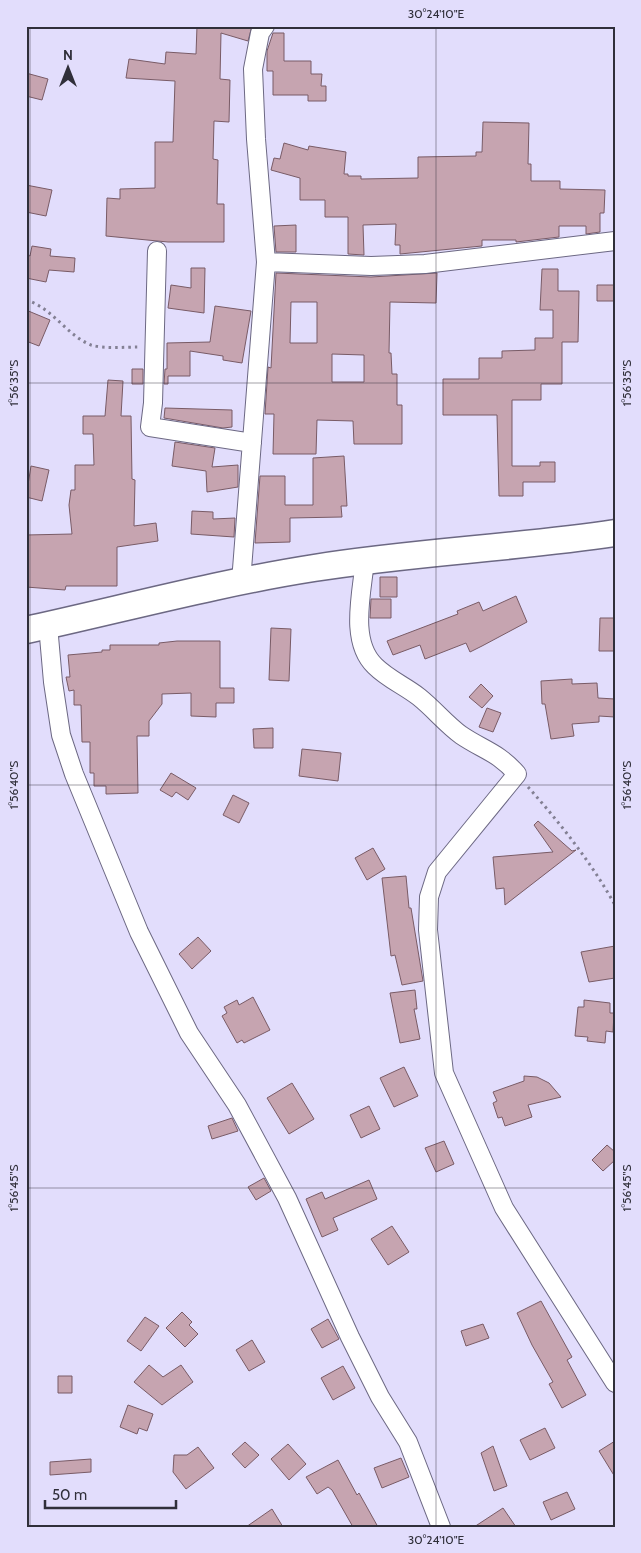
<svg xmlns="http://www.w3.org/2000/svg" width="641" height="1553" font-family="Cabin,sans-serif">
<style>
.building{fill:#c6a4b0;stroke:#795b66;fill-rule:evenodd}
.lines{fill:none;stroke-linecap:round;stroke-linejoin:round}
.minor-casing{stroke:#6c6883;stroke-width:20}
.highway-casing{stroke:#6c6883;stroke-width:29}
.path{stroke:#838094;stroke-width:3;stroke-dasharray:2.5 4;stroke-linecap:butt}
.minor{stroke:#fff;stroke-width:18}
.highway{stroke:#fff;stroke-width:26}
.ticks{fill:none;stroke:#302f3a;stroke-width:1;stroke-opacity:0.45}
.neatline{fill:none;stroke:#302f3a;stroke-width:2}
.ticks-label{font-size:12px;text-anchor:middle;fill:#302f3a}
</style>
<rect width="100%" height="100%" fill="#e2ddfc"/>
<!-- building -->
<path class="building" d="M197,26h55l-4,15 -27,-8 -1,46 10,1 -1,42 -15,-1 -1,38 5,1 -1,44h7v38h-56l-62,-6 1,-38 13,1v-10l35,-1v-46h18l2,-61 -49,-3 3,-19 36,5 1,-12 30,2z
M273,33h11v28h27v13h11l-1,12h5v15h-18v-6h-35v-24h-6v-20z
M26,73l22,6 -6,21 -16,-4z
M483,122l46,1 -1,41h3v17h29v8l45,1 -1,23h-4v19l-14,2v-8h-27v11l-43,5v-2h-34v6l-82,8v-9h-5l1,-21 -33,1 1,30 -16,-1v-37h-23v-17h-25v-22l-29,-8 3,-12 6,1 4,-16 24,7 1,-4 37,6 -2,22h4v2h13v3l57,-1v-21l58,-1v-4h6z
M26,185l26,5 -6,26 -20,-4z
M296,225v27h-20l-2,-26z
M32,246l19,3 -1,7 25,2 -1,14 -25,-2 -3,12 -20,-4v-24l4,2z
M191,268h14l-1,45 -36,-5 3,-23 20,3z
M542,269h16v22h21l-1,51h-16v42h-21v16h-29v66h28v-4h15v20h-32v14h-24l-2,-81h-54v-36h36v-21h23v-7l33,-1v-12h18v-28h-13z
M276,273l95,4 66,-4 -1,30 -46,-1 -1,51h2l1,21h5v31h5v39h-48l-1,-23 -36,-1 -1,34h-43l1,-40h-9l3,-47 3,1zM291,302h26v41h-27zM332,354l32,1v27h-32z
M597,285h18v16h-18z
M215,306l36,5 -9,52 -19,-3v-4l-33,-5v25h-22v8h-4l1,-15h2v-26l43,-1z
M26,310l24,10 -11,26 -13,-5z
M132,369h11v15h-11z
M108,380l15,1 -2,35h10l1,63 3,1 -1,46 22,-3 2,18 -41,6v39h-51l-1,4 -39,-3v-52l46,-1 -3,-29 2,-15h4v-25h19l-1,-31h-10v-18h22z
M165,408l67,2v17l-9,1 -59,-10z
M175,442l40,6 -3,19 26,-2v22l-31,5 -1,-21 -34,-5z
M344,456l3,50h-6l1,11 -52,1v24l-35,1 5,-67h25v29h28v-47z
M31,466l18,4 -7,31 -16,-4z
M192,511l21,1v7l22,-1 -1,19 -43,-3z
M380,577h17v20h-17z
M516,596l11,26 -45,24 -12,6 -4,-9 -41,16 -5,-14 -27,10 -6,-14 71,-27 -1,-3 22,-9 4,9z
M371,599h20v19h-21z
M600,618h15v33h-16z
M271,628l20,1 -2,52 -20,-1z
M177,641h43v47h14v15h-18v14l-25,-1v-23l-29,1v10l-13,17v15h-12l1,57 -32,1v-8h-12v-13h-4v-31h-8l-1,-37h-7v-15l-5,1 -3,-14h4l-2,-22 34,-3v-2h8v-5h49v-2z
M572,679v5l25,-1 1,15 17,1v18l-16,-1v6l-27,2 2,12 -23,3 -6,-35h-3l-1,-23z
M481,684l12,12 -11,12 -13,-11z
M487,708l14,5 -8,19 -14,-5z
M273,728v20h-19l-1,-19z
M302,749l39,4 -3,28 -39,-5z
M171,773l25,15 -8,12 -12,-8 -4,5 -12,-7z
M233,795l16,8 -10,20 -16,-8z
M538,821l34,30 4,-1 -71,55 -1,-17 -8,1 -3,-32 60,-5 -19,-27z
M373,848l12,21 -18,11 -12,-22z
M406,876l3,32h2l12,73 -21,4 -7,-30 -4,1 -9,-78z
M198,937l13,14 -19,18 -13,-15z
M615,946v32l-26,4 -8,-30z
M415,990l2,19h-3l6,30 -20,4 -10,-50z
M253,997l17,33 -26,13 -2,-3 -5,3 -15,-27 5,-3 -3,-6 13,-7 2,5z
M584,1000l26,3v10h4l-1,19 -7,-1 -1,12 -18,-2 1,-4 -13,-1 3,-29h6z
M404,1067l14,29 -24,11 -14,-29z
M524,1076l13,1 12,6 12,14 -33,8 4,12 -27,9 -3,-9 -4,1 -5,-15 4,-2 -4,-9 31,-11z
M292,1083l22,36 -25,15 -22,-36z
M369,1106l11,23 -19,9 -11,-23z
M232,1118l6,13 -26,8 -4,-13z
M444,1141l10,23 -18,8 -11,-24z
M607,1145l8,7v8l-12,11 -11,-11z
M264,1178l7,13 -15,9 -8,-13z
M369,1180l8,19 -44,19 5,12 -16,7 -16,-38 16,-7 3,7z
M392,1226l17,26 -21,13 -17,-26z
M541,1301l31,56 -5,3 19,35 -24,13 -13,-24 4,-2 -21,-37 -15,-32z
M182,1312l10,10 -3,3 9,9 -13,13 -19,-19z
M145,1317l14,9 -18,25 -14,-10z
M328,1319l11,20 -17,9 -11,-19z
M483,1324l6,14 -23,8 -5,-15z
M252,1340l13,22 -16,9 -13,-21z
M149,1365l14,12 18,-12 12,17 -31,23 -28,-23z
M343,1366l12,22 -22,12 -12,-22z
M58,1376h14v17h-14z
M128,1405l25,9 -6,17 -8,-3 -2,6 -17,-7z
M545,1428l10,20 -25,12 -10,-20z
M615,1441v36l-16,-26z
M245,1442l14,13 -14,13 -13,-14z
M288,1444l18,20 -17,16 -18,-21z
M493,1446l14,40 -13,5 -13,-38z
M198,1447l16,21 -28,21 -13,-17 1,-17h13z
M401,1458l8,19 -27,11 -8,-20z
M91,1459v13l-41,3v-13z
M338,1460l19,35 2,-2 19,34h-25l-21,-37 -4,-3 -11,7 -11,-17z
M567,1492l8,17 -24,11 -8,-18z
M503,1508l13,19h-42z
M272,1509l11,18h-37z"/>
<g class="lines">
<!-- minor casing -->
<g class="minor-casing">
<path id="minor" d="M157,251l-4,152 -3,24 102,16
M266,262l105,4 54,-2 190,-23
M365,560c-3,33 -16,81 10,106 13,13 30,20 44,31 15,12 27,27 42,38 22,15 37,17 56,39l-80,98 -8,25 -1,33 16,143 60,135 111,175
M241,582l25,-320 -10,-123 -3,-70 7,-36 5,-7
M48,625l5,57 8,53 13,39 65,158 50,101 48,72 50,93 63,139 30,60 28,45 33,85"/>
</g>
<!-- highway casing -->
<g class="highway-casing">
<path id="highway" d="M26,630c96,-21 192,-47 288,-62 100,-16 201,-20 301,-35"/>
</g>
<!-- path -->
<path class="path" d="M26,300c27,8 40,35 65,45 13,4 34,2 47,2
M528,787c32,36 63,75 87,118"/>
<!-- minor -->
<use href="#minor" class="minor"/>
<!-- highway -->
<use href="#highway" class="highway"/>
</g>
<!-- ticks -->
<path class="ticks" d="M30,26v1501M436,26v1501M26,383h589M26,785h589M26,1188h589"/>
<!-- border -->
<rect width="641" height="1553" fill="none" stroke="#e2ddfc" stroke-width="55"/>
<!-- north arrow -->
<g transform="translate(68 68)" stroke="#e2ddfc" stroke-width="4" paint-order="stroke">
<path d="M0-4L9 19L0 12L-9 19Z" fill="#302f3a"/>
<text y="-8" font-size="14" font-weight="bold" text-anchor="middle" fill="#302f3a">N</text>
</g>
<!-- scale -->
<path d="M45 1500v8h131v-8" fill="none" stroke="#302f3a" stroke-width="2.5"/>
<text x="52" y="1500" font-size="15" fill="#302f3a" stroke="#e2ddfc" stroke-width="4" paint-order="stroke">50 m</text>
<rect x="28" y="28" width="586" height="1498" class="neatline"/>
<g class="ticks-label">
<text x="436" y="18">30°24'10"E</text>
<text transform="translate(14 383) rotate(-90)" y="4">1°56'35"S</text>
<text transform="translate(627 383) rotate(-90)" y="4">1°56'35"S</text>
<text transform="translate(14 785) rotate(-90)" y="4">1°56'40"S</text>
<text transform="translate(627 785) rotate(-90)" y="4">1°56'40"S</text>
<text transform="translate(14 1188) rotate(-90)" y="4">1°56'45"S</text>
<text transform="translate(627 1188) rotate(-90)" y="4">1°56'45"S</text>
<text x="436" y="1544">30°24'10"E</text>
</g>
</svg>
